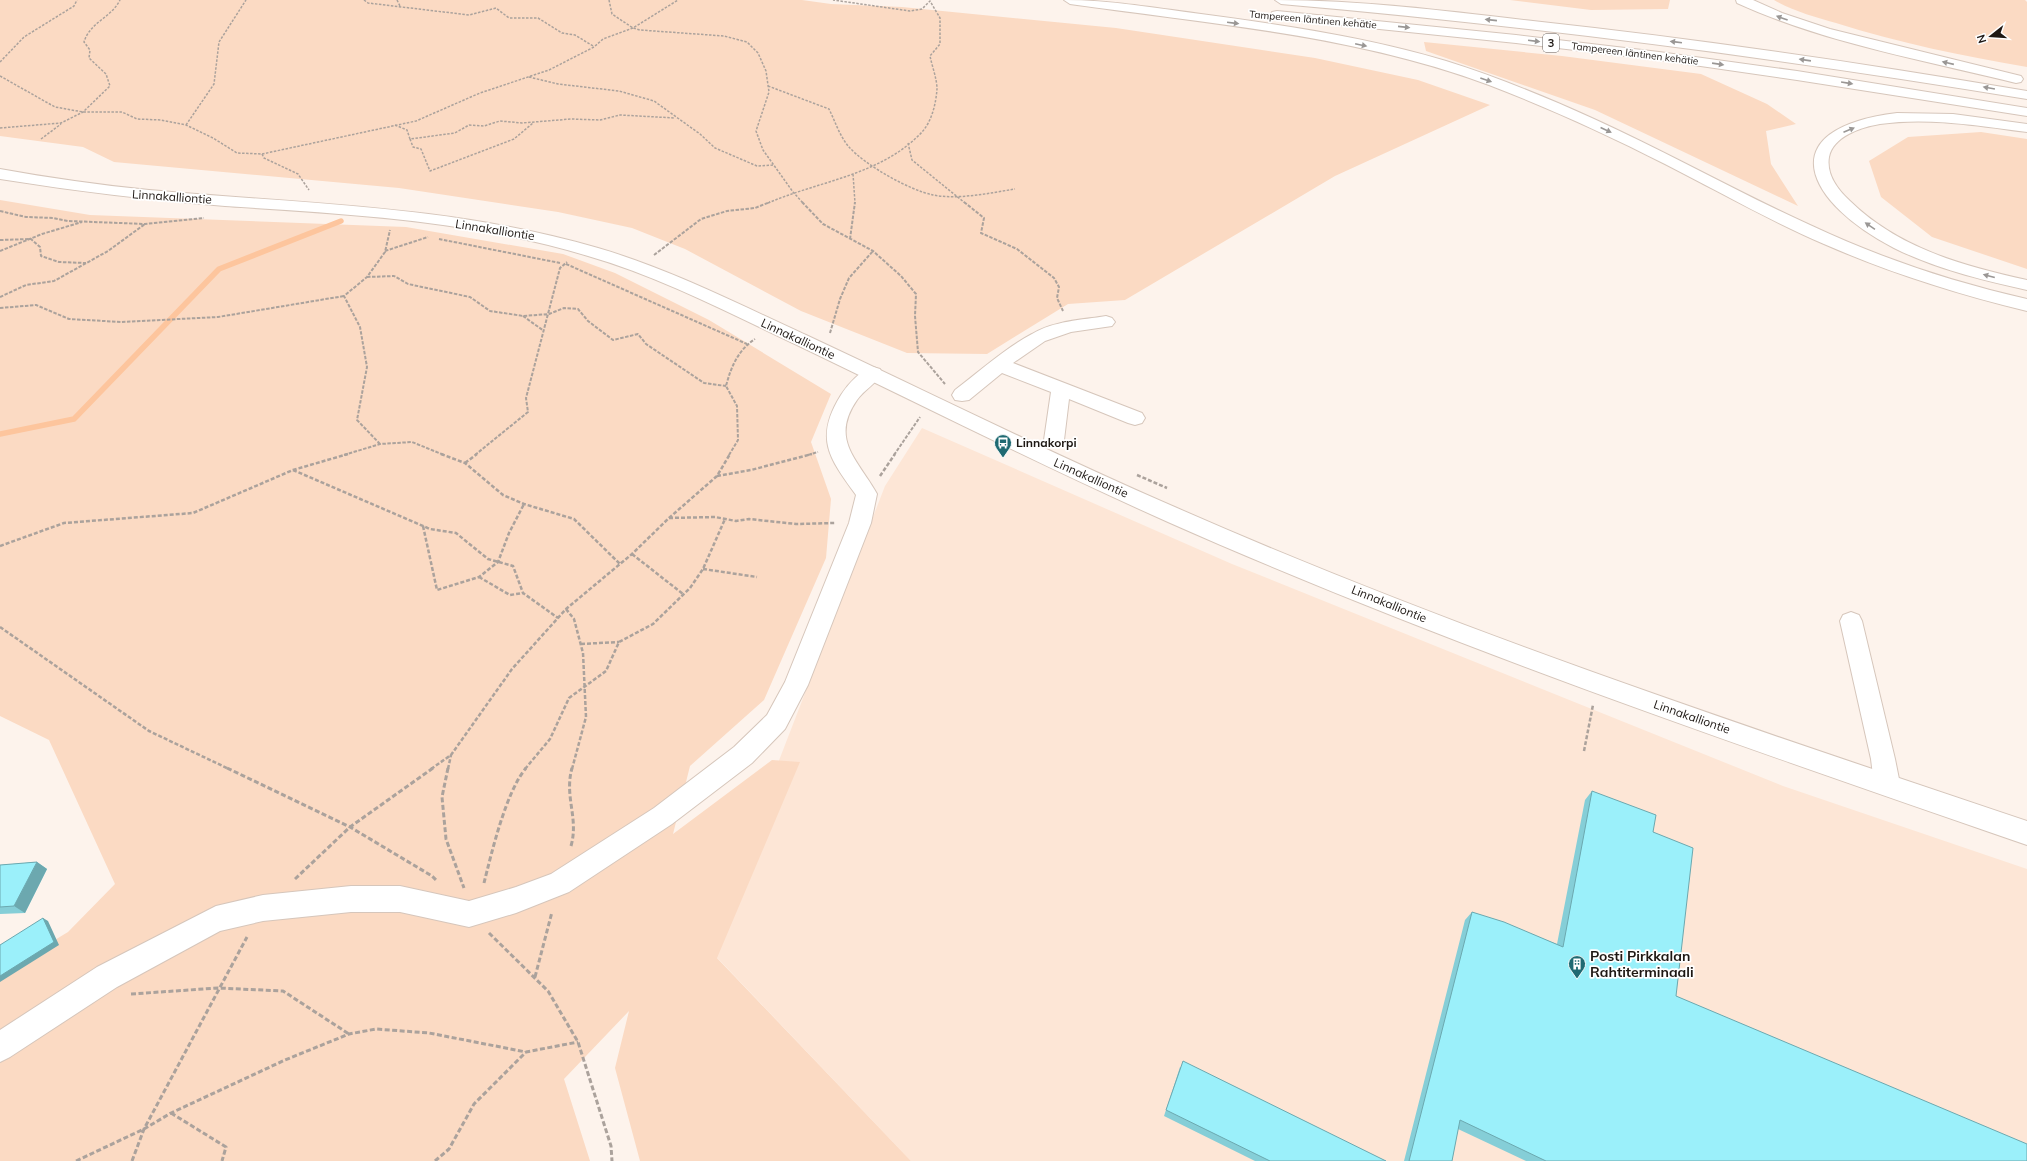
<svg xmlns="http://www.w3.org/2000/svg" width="2027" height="1161" font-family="Mulish,sans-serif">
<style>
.built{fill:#fde6d6}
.green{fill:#fbdac3}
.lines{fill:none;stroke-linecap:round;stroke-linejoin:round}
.stream{stroke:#fdc59d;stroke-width:5.5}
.minor-casing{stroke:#d6c6bb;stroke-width:2}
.major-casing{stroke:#d6c6bb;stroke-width:2}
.highway-casing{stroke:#d6c6bb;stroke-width:2}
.path-far3{stroke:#aba29c;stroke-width:1.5;stroke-dasharray:2.5 1.5;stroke-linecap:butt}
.path-far2{stroke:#aba29c;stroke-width:2;stroke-dasharray:3.5 1.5;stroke-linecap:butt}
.path-far1{stroke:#aba29c;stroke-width:2.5;stroke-dasharray:4 2;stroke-linecap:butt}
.path{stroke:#aba29c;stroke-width:3;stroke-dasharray:5 2.5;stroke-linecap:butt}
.minor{fill:#fff;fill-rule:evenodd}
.major{fill:#fff;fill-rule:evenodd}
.highway{fill:#fff;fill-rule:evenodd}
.wall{fill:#85ced7}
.shaded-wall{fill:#6ca8af}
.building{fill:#9bf0fa;stroke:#6ca8af}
.oneway{fill:#9a9795}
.labels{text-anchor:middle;stroke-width:3.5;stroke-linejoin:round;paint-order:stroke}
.far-street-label{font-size:10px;fill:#1e1814;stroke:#fff}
.shield{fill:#fff;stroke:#625d5a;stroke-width:1}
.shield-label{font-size:11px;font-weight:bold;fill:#1e1814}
.street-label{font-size:12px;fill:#1e1814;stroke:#fff}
.poi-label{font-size:12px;font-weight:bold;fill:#1e1814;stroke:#fff;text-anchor:start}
.near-poi-label{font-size:14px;font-weight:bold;fill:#1e1814;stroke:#fff;text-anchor:start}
</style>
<rect width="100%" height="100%" fill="#fdf3ec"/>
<!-- built -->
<path class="built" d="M922,428l310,136 551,222 244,83v292h-1116l-204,-214 178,-461z"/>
<!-- green -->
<path class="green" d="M0,0h802l29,4 71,3 214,21 199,30 103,22 72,25 -155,71 -210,124 -57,4 -81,50 -80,-1 -106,-42 -116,-62 -53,-21 -74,-16 -159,-24 -285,-26 -31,-15 -83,-11z
M1510,0h160l-2,9 -77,1z
M1774,0h251l2,2v65c-64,-11 -128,-24 -191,-44 -21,-6 -43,-12 -62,-23z
M1424,42l138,14 139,18 66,30 29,20 -30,7 5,33 27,42 -203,-96 -169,-59z
M1981,132l46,7v130l-95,-32 -51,-40 -12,-36 39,-24z
M0,200l90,15 316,12 157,27 52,19 94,47 122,74 -20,48 20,57 -5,59 -62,142 -74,66 -17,68 99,-74 28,2 -83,196 194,203h-271l-25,-93 14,-57 -65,68 26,82h-590v-188l68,-41 47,-48 -66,-144 -49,-24z"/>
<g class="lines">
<!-- stream -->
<path class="stream" d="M0,434l74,-15 145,-150 122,-48"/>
<!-- minor casing -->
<g class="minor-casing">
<path id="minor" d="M1106,316l6,2 3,4 -3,4 -41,6 -26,9 -32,22 129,50 3,5 -3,5 -7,2 -7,-2 -59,-24 -5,41 -3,5 -7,2 -7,-2 -3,-5 7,-48 -49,-19 -33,27 -7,1 -7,-1 -3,-5 3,-5c25,-19 49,-41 77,-56 21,-13 50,-14 74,-18z
M873,367l7,2 2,4c-6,11 -18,17 -25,27 -28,40 2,61 20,94l-6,29 -63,162 -23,44 -33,34 -80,61 -103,68 -53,21 -47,14 -69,-15h-49l-88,9 -43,10 -103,56 -107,70 -10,5v-32l97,-63 119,-61 47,-11 88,-9h49l69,15 47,-14 35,-13 103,-66 80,-61 33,-32 18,-33 64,-159 7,-28c-27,-37 -42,-57 -15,-100 7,-11 20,-25 32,-28z
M1851,612l8,3 3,6 33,138 5,25 -4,8 -9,3 -9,-3 -4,-8 -3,-25 -31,-138 3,-6z"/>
</g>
<!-- major casing -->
<g class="major-casing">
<path id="major" d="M0,169c50,9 99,16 149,21 151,14 303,15 449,58 72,21 140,56 208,87 124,58 246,119 371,173 277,122 564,217 850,313v24c-289,-100 -579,-199 -859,-323 -126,-56 -248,-118 -371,-177 -68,-32 -136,-68 -209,-89 -117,-36 -241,-42 -363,-50 -76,-6 -150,-15 -225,-27z"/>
</g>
<!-- highway casing -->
<g class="highway-casing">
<path id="highway" d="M1064,0c46,0 91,8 137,14 82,11 166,23 245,47 51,16 100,36 148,58 73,33 143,73 216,106 70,33 142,57 217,74v12c-70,-17 -137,-38 -203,-67 -54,-23 -106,-53 -159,-80 -57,-29 -116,-56 -176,-79 -134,-50 -278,-61 -419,-81z
M1275,0c86,0 172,11 258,21 165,18 330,42 494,70v8c-248,-41 -496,-73 -746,-95z
M1736,0h17l29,13 48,16 191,47 2,3 -2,3 -5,1c-94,-23 -191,-40 -279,-80z
M1277,11l239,24 143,17 138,19 230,37v8l-230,-36 -138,-20 -143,-17 -244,-25 -2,-3 2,-3z
M1897,113l56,1 74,10v8c-48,-6 -98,-15 -147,-8 -18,3 -47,12 -51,33 -3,18 9,33 21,44 48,47 113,65 177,79v10c-45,-10 -91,-21 -133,-42 -86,-44 -127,-119 3,-135z"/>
</g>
<!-- path-far3 -->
<path class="path-far3" d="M364,0l4,3 101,12 27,-7 13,10h29l24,15 13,2 18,11
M397,0l3,6
M609,0l3,14 21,14 7,2 84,6 23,6 11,11 8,18 3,21 -13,39 7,19 30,42 10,11
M0,62l24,-25 50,-31 3,-6
M0,76l55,31 28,5h39l15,7 24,1 25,5 27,13 24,15 25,1 154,-33 64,-28 69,-23 45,-23 9,-8 30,-11 45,-28
M529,77l29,7 61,7 35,10 46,33 15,14 42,18 16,-1
M768,86l61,23c6,12 11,28 20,38 16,18 60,43 84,48 25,5 57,-2 82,-6
M186,125l28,-41 5,-42 27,-42
M395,125l12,5 3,9 45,-6 14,-8 15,1 16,-5 22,2 49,-4 29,1 20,-5 55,3
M0,128l61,-5 22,-11 27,-26 -4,-12 -17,-16 1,-8 -6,-8c6,-20 27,-24 36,-42
M41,139l20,-15
M410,139l3,8 8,2 9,22 84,-32 19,-16
M908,143l4,17 53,43
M262,154l2,4 34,16 11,16
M853,174l2,29
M768,203c51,-22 114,-28 154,-71 10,-11 14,-29 15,-43 0,-10 -5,-23 -7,-33l10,-12v-26l-10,-17 -8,8 -12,2 -77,-11"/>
<!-- path-far2 -->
<path class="path-far2" d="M802,202l21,22 50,27 28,25 15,18 -1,22 3,36 27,32
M964,202l20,16 -3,15 36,16 37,29 5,9 -2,11 6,13
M0,211l26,6 27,1 15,3 77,3 59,-6
M439,239l121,24
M850,239l5,-37
M0,240l31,-1 9,8 1,9 18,6 27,1
M0,251l42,-17 40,-12
M385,251l43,-14
M654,255l47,-36 26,-8 28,-3 15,-6
M566,264l181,80
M367,277l27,-1 14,8 62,13 20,14 33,5 26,-2 15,-6 14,1 10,12 25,19 25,-6 8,10 58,39 22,3
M0,297l26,-12 28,-4 54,-30 37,-27
M0,308l36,-3 33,14 52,3 97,-5 126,-21
M523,316l21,15
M830,333l10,-34 9,-21 24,-27
M380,444l-23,-24 10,-53 -7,-40 -16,-31 23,-19 18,-25 5,-22
M344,455l36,-11 32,-2 32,13
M475,455l53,-43 -2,-14 34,-130 7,-6
M729,455l9,-15 -1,-34 -11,-20c5,-19 12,-36 29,-47
M808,455l10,-3
M894,455l26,-38"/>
<!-- path-far1 -->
<path class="path-far1" d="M441,454l24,9 38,32 21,9 50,15 46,45
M465,463l12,-9
M293,470l137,59 26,4 32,26 25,7 10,27 35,25
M1137,475l30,13
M717,476l34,-6 61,-16
M880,476l15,-22
M669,518l46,-1 21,4 13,-2 47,5 39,-1
M423,526l14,64 42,-13 19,-15 11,-29 15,-29
M0,546l64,-23 129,-10 100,-43 55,-16
M632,554l51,40
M703,569l54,8
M479,577l31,18 13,-2
M566,609l8,10 9,34 3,64 -14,52
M0,627l149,104 80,38
M581,644l38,-2
M1584,751l9,-46
M431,769l20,-14 61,-86 54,-60 66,-55 37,-36 48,-42 13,-22
M448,769l3,-14
M525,769l25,-30 19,-41 37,-27 13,-29 34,-18 37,-36 13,-19 22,-50"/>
<!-- path -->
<path class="path" d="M227,768l123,59 82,49 5,5
M448,768l-6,29 4,42 18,49
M571,846c8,-28 -7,-49 1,-78
M295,879l55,-52 83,-59
M484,883c8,-32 22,-91 42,-115
M489,933l59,58 30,51 33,104 1,15
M535,977l17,-65
M131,994l87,-6 65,3 66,43
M171,1113l55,34 -4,14
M76,1161l68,-32 27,-16 114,-53 64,-26 27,-5 53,4 97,19 52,-10
M132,1161l12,-32 103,-192
M435,1161l14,-12 25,-45 52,-52"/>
<!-- minor -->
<use href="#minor" class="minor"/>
<!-- major -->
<use href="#major" class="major"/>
<!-- highway -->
<use href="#highway" class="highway"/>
</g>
<!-- wall -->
<path class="wall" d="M1592,791l61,41 23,164 351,165h-501l-68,-32 -6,32h-48l61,-241 7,-8 85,32 28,-144z
M37,862l10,7 -22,44 -25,1v-49z
M1180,1067l206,94h-131l-91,-45z"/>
<!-- shaded-wall -->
<path class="shaded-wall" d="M37,862l10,7 -22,44 -11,-7z
M43,918l5,3 11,24 -59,37v-6z"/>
<!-- building -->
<path class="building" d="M1592,791l64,24 -3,17 40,16 -17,148 351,148v17h-481l-86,-41 -8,41h-43l63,-249 32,10 59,25z
M37,862l-23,44 -14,1v-42z
M43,918l11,24 -54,34v-31z
M1183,1061l203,100h-116l-104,-51z"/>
<!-- one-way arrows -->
<defs><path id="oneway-solid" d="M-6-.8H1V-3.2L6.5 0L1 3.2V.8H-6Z"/></defs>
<g class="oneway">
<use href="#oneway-solid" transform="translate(1782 18) rotate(-160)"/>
<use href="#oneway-solid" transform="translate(1491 20) rotate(-174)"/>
<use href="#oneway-solid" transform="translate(1233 23) rotate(7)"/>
<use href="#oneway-solid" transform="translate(1404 27) rotate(6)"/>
<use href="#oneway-solid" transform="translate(1534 41) rotate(7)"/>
<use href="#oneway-solid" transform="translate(1676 42) rotate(-173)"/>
<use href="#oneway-solid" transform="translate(1361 45) rotate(12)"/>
<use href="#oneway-solid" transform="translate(1805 60) rotate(-172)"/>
<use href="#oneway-solid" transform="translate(1948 63) rotate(-167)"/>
<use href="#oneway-solid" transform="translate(1718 64) rotate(8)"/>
<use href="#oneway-solid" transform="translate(1486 80) rotate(19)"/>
<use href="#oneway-solid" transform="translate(1847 83) rotate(9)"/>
<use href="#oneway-solid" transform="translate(1989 88) rotate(-170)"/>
<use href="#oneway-solid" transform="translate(1606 130) rotate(25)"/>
<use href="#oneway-solid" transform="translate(1849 130) rotate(-23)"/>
<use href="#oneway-solid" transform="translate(1870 226) rotate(-146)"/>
<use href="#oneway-solid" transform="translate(1989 276) rotate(-165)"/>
</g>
<!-- icons -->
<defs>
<g id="bus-pin" transform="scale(0.9)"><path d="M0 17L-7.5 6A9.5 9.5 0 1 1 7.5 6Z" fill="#1f6a72" stroke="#fff"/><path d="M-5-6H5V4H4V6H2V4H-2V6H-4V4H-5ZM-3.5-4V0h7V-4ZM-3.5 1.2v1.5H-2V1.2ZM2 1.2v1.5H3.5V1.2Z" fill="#fff"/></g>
<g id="building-pin" transform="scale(0.9)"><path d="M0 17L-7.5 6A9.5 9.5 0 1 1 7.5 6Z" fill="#1f6a72" stroke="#fff"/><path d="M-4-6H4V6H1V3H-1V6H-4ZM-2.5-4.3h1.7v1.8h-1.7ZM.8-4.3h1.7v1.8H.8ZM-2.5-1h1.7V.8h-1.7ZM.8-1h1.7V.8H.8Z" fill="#fff"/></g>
</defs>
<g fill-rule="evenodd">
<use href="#bus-pin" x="1003" y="443"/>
<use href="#building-pin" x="1577" y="964"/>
</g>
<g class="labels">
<!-- far-street labels -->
<g class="far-street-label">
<text transform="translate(1313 19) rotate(5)" y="4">Tampereen läntinen kehätie</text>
<text transform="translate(1635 53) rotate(7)" y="4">Tampereen läntinen kehätie</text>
</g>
<!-- shield labels -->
<rect class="shield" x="1543" y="34" width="16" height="18" rx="3"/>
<g class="shield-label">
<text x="1551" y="47">3</text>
</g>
<!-- street labels -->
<g class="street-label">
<text transform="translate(172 197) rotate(4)" y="4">Linnakalliontie</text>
<text transform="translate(495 230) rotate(9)" y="4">Linnakalliontie</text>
<text transform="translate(798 339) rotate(25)" y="4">Linnakalliontie</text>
<text transform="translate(1091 478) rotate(24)" y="4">Linnakalliontie</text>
<text transform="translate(1389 604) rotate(22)" y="4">Linnakalliontie</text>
<text transform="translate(1692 717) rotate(19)" y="4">Linnakalliontie</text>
</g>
<!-- poi labels -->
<g class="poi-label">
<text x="1016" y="447">Linnakorpi</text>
</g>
<!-- near-poi labels -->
<g class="near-poi-label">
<text x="1590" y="961">Posti Pirkkalan<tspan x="1590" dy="16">Rahtiterminaali</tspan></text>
</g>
</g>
<!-- north arrow -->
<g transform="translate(1991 36) rotate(253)" stroke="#ffffff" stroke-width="3" paint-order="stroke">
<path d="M0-3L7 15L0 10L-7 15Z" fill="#1e1814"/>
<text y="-6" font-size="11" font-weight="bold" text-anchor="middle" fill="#1e1814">N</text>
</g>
</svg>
